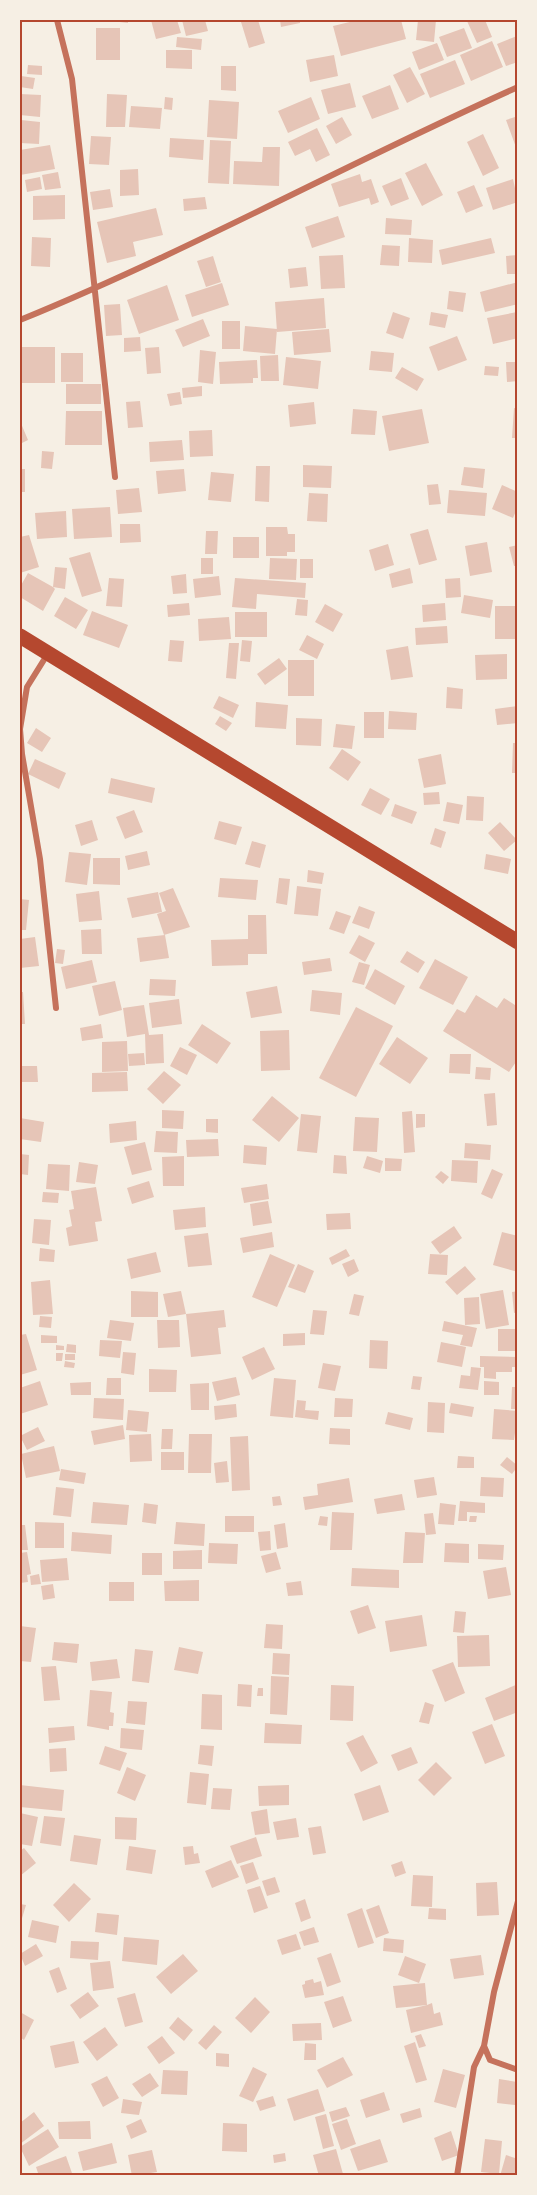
<svg xmlns="http://www.w3.org/2000/svg" width="537" height="2195" font-family="Manrope,sans-serif">
<style>
.building{fill:#e6c5b7}
.lines{fill:none;stroke-linecap:round;stroke-linejoin:round}
.minor{stroke:#c5725c;stroke-width:6}
.primary{stroke:#b5482f;stroke-width:15}
.neatline{fill:none;stroke:#b5482f;stroke-width:2}
</style>
<rect width="100%" height="100%" fill="#f6efe4"/>
<!-- building -->
<path class="building" d="M103,20h25v3z
M151,20h26l4,13 -25,6z
M182,20h23l3,11 -22,5z
M248,20h10l7,23 -16,5 -8,-26z
M280,20h20v3l-19,4z
M358,20h43l5,19 -65,17 -8,-30z
M418,20h18l-2,22 -18,-2z
M471,20h14l7,17 -15,6 -10,-22z
M96,28h24v32h-24z
M464,28l8,20 -25,9 -8,-20z
M517,36l1,26 -12,4 -9,-22z
M177,37l25,2 -1,11 -25,-3z
M492,41l11,26 -32,14 -11,-26z
M437,43l7,17 -25,10 -7,-18z
M166,50h26v19l-26,-1z
M334,55l4,21 -28,6 -4,-22z
M455,60l10,24 -35,14 -10,-24z
M28,65l14,1v9l-15,-1z
M221,66h15v25l-15,-1z
M410,67l15,27 -18,9 -14,-28z
M21,76l14,2 -2,11 -13,-2z
M350,83l6,24 -28,7 -7,-24z
M390,85l9,24 -27,10 -10,-23z
M20,94l21,1 -1,22 -20,-2z
M107,94l20,1 -2,32h-19z
M165,97l8,1 -1,12 -8,-1z
M311,97l9,22 -32,14 -10,-22z
M209,100l30,2 -2,37 -30,-2z
M131,106l31,2 -2,21 -31,-2z
M518,116v33l-1,1 -11,-30z
M342,117l10,18 -16,9 -10,-18z
M21,120l19,2 -1,22 -19,-1z
M317,128l13,27 -14,7 -6,-13 -15,7 -7,-14z
M483,134l16,34 -16,8 -16,-34z
M91,136l20,1 -2,28 -20,-1z
M170,138l34,2 -1,20 -34,-3z
M210,140l21,1 -2,43 -21,-1z
M50,145l5,24 -35,6v-25z
M263,147h17l-1,39 -46,-2 1,-23 28,1z
M426,163l17,32 -21,11 -17,-33z
M138,169l1,26 -19,1v-26z
M58,172l3,16 -16,2 -3,-15z
M360,174l2,8 9,-3 8,23 -8,3 -2,-7 -30,9 -8,-23z
M40,177l2,12 -15,3 -2,-12z
M401,178l8,21 -18,7 -9,-20z
M513,179l5,23 -25,8 -7,-22z
M474,185l9,21 -17,7 -9,-21z
M110,189l3,18 -20,3 -3,-18z
M65,195v24l-32,1v-24z
M205,197l2,12 -23,2 -1,-12z
M156,208l7,27 -30,7 3,14 -29,7 -10,-41z
M338,216l7,21 -33,11 -7,-21z
M386,218l26,2 -1,15 -26,-1z
M32,237l19,1 -1,29 -19,-1z
M409,238l24,2 -1,23 -24,-1z
M491,238l4,15 -53,12 -3,-15z
M20,240h1l1,27h-2z
M382,245l18,1 -1,20 -19,-1z
M343,255l2,33 -24,1 -2,-33z
M518,255v19h-11l-1,-18z
M213,256l8,26 -15,5 -9,-26z
M306,267l2,19 -18,2 -2,-19z
M518,282v22l-33,8 -5,-20z
M222,283l7,22 -37,12 -7,-22z
M167,285l12,35 -40,14 -12,-34z
M449,291l17,2 -3,19 -16,-3z
M324,298l2,30 -49,4 -2,-30z
M120,304l2,31 -16,1 -2,-31z
M393,312l17,6 -7,21 -17,-6z
M431,312l17,3 -3,13 -16,-3z
M517,312l1,26 -25,6 -6,-26z
M203,319l7,17 -27,11 -8,-17z
M222,321h18v28h-18z
M245,326l32,3 -2,25 -32,-3z
M329,329l2,23 -37,3 -2,-23z
M457,336l10,24 -29,11 -9,-24z
M140,337l1,14 -17,1v-14z
M20,347h35v36h-35z
M159,347l2,26 -14,1 -2,-26z
M200,350l16,2 -3,32 -15,-2z
M371,351l23,2 -2,19 -23,-2z
M61,353h22v29h-22z
M278,355l1,26h-18l-1,-25z
M286,357l35,4 -3,28 -35,-4z
M257,360l1,18h-5v5l-33,1 -1,-22z
M506,362h12v19l-11,1z
M485,366l14,1 -1,9 -14,-1z
M402,367l22,12 -7,12 -22,-13z
M66,384h35v20h-35z
M202,386v10l-19,2 -1,-10z
M180,392l2,12 -12,2 -3,-12z
M140,401l3,26 -15,1 -2,-26z
M314,402l2,22 -26,3 -2,-22z
M514,408l4,1v29h-6z
M353,409l24,2 -2,24 -24,-1z
M422,409l7,34 -40,8 -7,-35z
M66,411h36v34h-37z
M20,421l8,19 -8,4z
M212,430l1,26 -23,1 -1,-26z
M182,440l2,20 -34,2 -1,-20z
M42,451l12,1 -2,17 -11,-1z
M303,465l29,1 -1,22 -28,-1z
M256,466h14l-1,36 -14,-1z
M464,467l21,2 -2,19 -22,-3z
M20,469h5v23h-5z
M184,469l2,22 -28,3 -2,-23z
M211,472l23,2 -3,28 -23,-2z
M438,484l3,20 -12,1 -2,-20z
M502,485l16,7v14l-5,12 -21,-9z
M139,488l3,24 -24,2 -2,-24z
M449,490l38,3 -2,23 -38,-3z
M309,493l19,1 -1,28 -20,-1z
M110,507l2,30 -38,2 -2,-30z
M66,511l1,26 -30,2 -2,-26z
M120,524h20l1,18 -21,1z
M266,527h21l1,7h7v18h-8v4h-21z
M428,529l9,31 -18,5 -9,-31z
M206,531h12l-1,23h-12z
M29,535l10,32 -19,6v-36z
M233,537h26v21h-26z
M487,542l5,30 -22,4 -5,-30z
M388,544l6,21 -19,6 -6,-21z
M518,545v21h-4l-5,-19z
M90,552l12,39 -20,6 -13,-39z
M201,558h12v16h-12z
M270,558l27,1 -1,21 -27,-1z
M300,559h13v19h-13z
M55,567l12,1 -2,21 -12,-2 2,2 -12,22 -23,-14v-10l8,-14 25,14z
M410,568l3,15 -21,5 -3,-14z
M186,574l1,19 -14,1 -2,-18z
M219,576l2,19 -26,3 -2,-19z
M109,578l15,1 -2,28 -16,-1z
M235,578l71,5 -1,15 -48,-4 -1,15 -24,-2z
M460,578l1,19 -15,1 -1,-19z
M464,595l29,5 -3,18 -29,-5z
M65,597l23,13 -12,19 -22,-13z
M297,599l11,1 -1,16 -12,-1z
M189,603l1,12 -22,2 -1,-12z
M445,603l1,17 -23,2 -1,-17z
M325,604l18,10 -10,18 -18,-10z
M495,606h23v33h-23z
M92,611l36,14 -9,23 -36,-13z
M235,612h32v25h-32z
M229,617l2,22 -32,2 -1,-22z
M447,626l1,17 -32,2 -1,-17z
M307,635l17,9 -7,15 -18,-9z
M170,640l14,1 -2,21 -14,-1z
M242,640l10,1 -2,21 -10,-1z
M229,643h10l-3,36 -10,-1z
M408,646l5,31 -22,3 -5,-30z
M507,654v25l-31,1 -1,-25z
M279,658l8,11 -22,16 -8,-11z
M288,660h26v36h-26z
M447,687l16,2 -1,20 -16,-1z
M219,696l20,9 -6,13 -20,-10z
M256,702l32,3 -2,24 -31,-2z
M518,706v17l-21,2 -2,-16z
M389,711l28,2 -1,17 -28,-1z
M364,712h20v26h-20z
M220,716l12,7 -6,8 -11,-7z
M296,718l26,1 -1,27 -25,-1z
M336,724l19,2 -3,23 -19,-2z
M36,728l15,10 -9,14 -15,-9z
M513,743h5v30h-6z
M342,749l19,13 -13,19 -19,-13z
M441,754l5,30 -22,4 -6,-29z
M35,759l31,14 -7,16 -31,-15z
M111,778l44,10 -3,15 -44,-10z
M370,788l20,11 -9,16 -20,-10z
M439,792l1,12 -16,1 -1,-12z
M467,796l17,1 -1,24 -17,-1z
M447,802l16,3 -4,19 -16,-3z
M395,804l22,8 -5,12 -21,-8z
M134,810l9,22 -18,7 -9,-22z
M92,820l6,20 -17,6 -6,-21z
M219,821l23,6 -6,18 -22,-6z
M500,822l17,18 -13,11 -16,-18z
M435,828l11,4 -5,16 -11,-4z
M252,841l14,4 -6,23 -15,-4z
M147,851l3,14 -22,5 -3,-14z
M69,852l22,2 -4,31 -22,-3z
M486,854l25,5 -3,15 -24,-5z
M93,858h27v27l-27,-1z
M308,870l16,3 -2,11 -15,-2z
M220,878l38,2 -2,20 -38,-3z
M279,878l11,1 -3,26 -11,-2z
M297,886l24,3 -3,27 -24,-2z
M173,888l17,39 -26,8 -7,-21 9,-3 -7,-18z
M99,891l3,29 -23,2 -3,-28z
M158,892l4,20 -30,6 -5,-20z
M20,899l9,1 -3,30h-6z
M359,906l16,6 -6,17 -17,-6z
M336,911l15,5 -7,18 -15,-5z
M248,915h18l1,39h-19v11l-36,1 -1,-26 37,-1z
M101,929l1,25h-20l-1,-24z
M165,935l4,23 -29,4 -3,-24z
M359,935l16,8 -10,19 -16,-9z
M35,937l4,29 -19,2v-29z
M57,949l8,1 -2,14 -8,-1z
M407,951l18,11 -7,11 -18,-11z
M330,958l2,13 -28,4 -2,-13z
M435,959l33,18 -15,28 -34,-17z
M92,960l5,22 -31,7 -5,-22z
M359,962l11,3 -6,20 -12,-3z
M375,969l30,17 -10,19 -30,-17z
M150,979l26,1 -1,16 -26,-1z
M115,981l7,29 -23,6 -7,-30z
M277,986l5,27 -31,5 -5,-26z
M312,990l30,3 -2,22 -30,-4z
M20,992h3l2,32h-5z
M476,995l21,13 7,-10 14,9v52l-9,13 -66,-41 14,-22 8,4z
M179,999l3,25 -30,4 -3,-25z
M144,1005l5,30 14,-1 1,29 -18,1 -1,-30 -18,3 -4,-29z
M356,1007l37,19 -37,71 -37,-19z
M101,1024l2,14 -21,3 -2,-13z
M202,1024l29,19 -14,21 -29,-19z
M289,1030l1,40 -29,1 -1,-40z
M397,1037l31,21 -18,26 -31,-20z
M127,1041l1,30 -26,1v-30z
M180,1047l17,8 -10,20 -17,-9z
M144,1053l1,12 -16,1 -1,-12z
M450,1054h21l-1,20 -21,-1z
M20,1066h17l1,16h-18z
M476,1067l15,1 -1,12 -15,-1z
M164,1071l17,14 -18,19 -16,-15z
M127,1072l1,19 -36,1v-19z
M495,1093l2,32 -10,1 -3,-32z
M272,1096l27,22 -20,24 -27,-22z
M162,1110l22,1 -1,18 -21,-1z
M412,1111l3,41 -11,1 -2,-41z
M301,1114l20,2 -4,37 -20,-2z
M416,1114h9v13l-9,1z
M355,1117l24,1 -2,34 -24,-1z
M20,1118l24,4 -3,20 -21,-3z
M206,1119h12v14l-12,-1z
M136,1121l1,19 -27,3 -1,-19z
M156,1131l22,1 -1,21 -23,-1z
M218,1139l1,17 -32,1 -1,-17z
M145,1142l7,28 -20,5 -8,-28z
M465,1143l26,2 -1,15 -26,-2z
M244,1145l23,2 -1,18 -23,-2z
M20,1154l9,1 -1,20 -8,-1z
M334,1155l12,1 1,18 -14,-1z
M184,1156v30h-21l-1,-29z
M367,1156l16,5 -3,12 -17,-5z
M385,1158l17,1 -1,12h-16z
M452,1160l26,1 -1,22 -26,-2z
M79,1162l19,3 -3,19 -19,-2z
M48,1164l22,1 -1,26 -23,-2z
M492,1169l11,5 -11,25 -11,-5z
M441,1171l8,6 -6,7 -8,-7z
M149,1181l5,16 -22,7 -5,-16z
M267,1184l2,15 -25,4 -3,-15z
M96,1187l6,34 -7,1 3,19 -29,5 -3,-18 6,-2 -3,-16 5,-1 -3,-18z
M43,1192l16,1 -1,10 -16,-1z
M268,1201l4,22 -19,3 -3,-22z
M205,1207l1,20 -31,3 -2,-20z
M350,1213l1,16 -24,1 -1,-16z
M34,1219l17,1 -2,25 -17,-2z
M454,1226l8,12 -22,16 -9,-12z
M272,1232l2,15 -31,6 -3,-15z
M502,1232l16,4v36l-25,-7z
M208,1233l4,32 -24,2 -4,-31z
M40,1248l15,2 -1,12 -15,-1z
M346,1249l4,7 -18,9 -3,-7z
M156,1252l5,20 -30,7 -4,-20z
M270,1254l25,11 -18,42 -25,-10z
M430,1254l18,1 -1,20 -19,-1z
M354,1259l5,12 -11,6 -6,-13z
M298,1264l16,7 -9,22 -17,-6z
M465,1266l11,13 -19,16 -12,-13z
M50,1280l3,34 -20,1 -2,-33z
M503,1290l6,35 -23,4 -6,-35z
M131,1291l27,1v25h-27z
M181,1291l5,23 -18,3 -5,-23z
M518,1291v21l-4,1 -2,-21z
M354,1294l10,2 -5,20 -10,-2z
M479,1297l1,27 -15,1 -1,-27z
M224,1310l2,17 -8,1 3,26 -30,3 -5,-43z
M313,1310l14,1 -3,24 -14,-1z
M40,1316l12,1 -1,11 -12,-1z
M110,1320l24,3 -3,18 -24,-3z
M157,1320h22l1,27 -22,1z
M444,1321l33,7 -5,19 -12,-2 3,-10 -21,-4z
M498,1329h20l-1,22h-19z
M305,1333v12l-22,1v-12z
M26,1334l11,36 -17,5v-40z
M41,1335l16,1v7h-16z
M100,1340l22,1 -2,17 -21,-2z
M370,1340l18,1 -1,28 -18,-1z
M441,1342l25,5 -4,20 -25,-5z
M67,1344l9,1v8l-10,-1z
M56,1345l8,1v4h-8z
M264,1347l11,22 -23,11 -10,-23z
M123,1352l13,1 -2,22 -13,-2z
M56,1353h7l-1,8h-6z
M65,1354h10v6h-10z
M480,1356l37,1v10h-5v5h-16v7l-12,-1v-11h-4z
M65,1361l10,2 -1,5 -10,-1z
M323,1363l18,3 -6,25 -17,-3z
M471,1367l10,1 -3,22 -19,-2 2,-13 9,1z
M149,1369l28,1 -1,22h-27z
M413,1376l9,1 -2,13 -9,-1z
M236,1377l4,18 -23,6 -5,-19z
M107,1378h14v17h-15z
M274,1378l22,2 -3,38 -23,-2z
M40,1381l8,24 -28,9v-26z
M484,1381l15,1v13h-15z
M91,1382v13h-20l-1,-12z
M209,1383v27h-18l-1,-26z
M512,1387h6v22h-7z
M94,1398l30,1 -1,21 -30,-2z
M335,1398l18,1 -1,18h-18z
M297,1400l9,1 -1,9 14,1 -1,9 -23,-3z
M428,1402l17,1 -1,30 -17,-1z
M451,1403l23,4 -2,10 -23,-4z
M236,1404l1,13 -22,3 -1,-14z
M494,1409l24,2 -4,29 -22,-1z
M128,1410l21,2 -2,20 -21,-2z
M388,1412l25,6 -3,12 -25,-6z
M123,1425l2,14 -31,6 -3,-14z
M38,1427l7,14 -18,9 -7,-14z
M330,1428l20,1v16l-21,-1z
M162,1429h11l-1,20h-11z
M151,1434l1,27 -22,1 -1,-27z
M189,1434h23l-1,39h-23z
M248,1436l2,54 -18,1 -2,-54z
M54,1446l6,25 -34,7 -5,-24z
M161,1452h23v18h-23z
M458,1456l16,1v11h-17z
M507,1457l11,9 -6,8 -12,-9z
M227,1461l2,21 -13,1 -2,-20z
M61,1469l25,4 -2,11 -25,-4z
M434,1477l3,18 -20,3 -3,-18z
M481,1477l23,1 -1,19 -23,-1z
M349,1478l4,24 -48,8 -2,-13 15,-2 -1,-11z
M56,1487l18,2 -3,28 -18,-2z
M402,1494l3,16 -28,4 -3,-15z
M280,1496l2,9 -9,1 -1,-9z
M460,1501l25,2v10l-18,-1v9h-9z
M93,1502l36,3 -2,20 -36,-2z
M144,1503l14,2 -2,19 -14,-2z
M440,1503l16,2 -2,20 -16,-1z
M332,1512l22,1 -2,37h-22z
M433,1513l3,21 -10,1 -2,-21z
M225,1516h29v16h-29z
M320,1516l8,1 -1,9 -9,-1z
M470,1516h7l-1,6h-7z
M35,1522l29,1v25h-29z
M176,1522l29,2 -1,22 -30,-2z
M285,1523l3,24 -11,2 -3,-24z
M20,1525h5l3,25h-8z
M270,1531l1,19 -11,1 -2,-19z
M72,1532l40,3 -1,19 -40,-3z
M405,1532l20,1 -2,30h-20z
M209,1543l29,1 -1,20 -29,-1z
M445,1543l24,1v19l-25,-1z
M478,1544l26,1 -1,15 -25,-1z
M202,1550v19h-29v-18z
M27,1552l4,22 -4,1 1,7 -8,1v-30z
M276,1552l5,17 -15,4 -5,-17z
M142,1553h20v22h-20z
M67,1558l2,22 -27,2 -2,-22z
M506,1567l5,28 -23,4 -5,-28z
M352,1568l47,2v18l-48,-2z
M39,1574l2,10 -10,1 -1,-9z
M199,1580v21h-34l-1,-20z
M301,1581l2,14 -15,1 -2,-13z
M109,1582h25v19h-25z
M53,1584l2,14 -12,2 -2,-14z
M368,1605l8,23 -18,6 -8,-23z
M455,1611l11,1 -2,21 -11,-1z
M422,1615l5,31 -37,6 -5,-31z
M266,1624l17,1 -1,24 -18,-1z
M20,1626l16,2 -5,34 -11,-1z
M489,1635l1,31 -32,1 -1,-31z
M54,1642l25,2 -2,19 -25,-3z
M179,1647l24,5 -5,22 -24,-4z
M135,1649l18,2 -4,32 -17,-2z
M273,1653l17,1 -1,21 -17,-1z
M117,1659l3,19 -28,3 -2,-19z
M453,1662l12,31 -20,9 -13,-32z
M56,1666l4,34 -16,1 -3,-34z
M271,1676l18,1 -2,38 -17,-1z
M238,1684l14,1 -1,22 -14,-1z
M518,1684v28l-24,9 -9,-23z
M331,1685l23,1 -1,35 -23,-1z
M258,1688h5v8h-6z
M90,1690l22,2 -2,20 4,1 -1,13h-4v4l-22,-4z
M202,1694l20,1v35l-21,-1z
M128,1701l19,1 -2,23 -19,-2z
M425,1702l9,3 -5,19 -10,-2z
M265,1723l37,2 -1,19 -37,-1z
M492,1724l13,32 -20,8 -13,-32z
M74,1726l1,14 -26,3 -1,-15z
M121,1728l23,2 -2,20 -22,-2z
M363,1735l15,28 -17,9 -15,-29z
M200,1745l14,1 -2,20 -14,-2z
M105,1746l22,7 -7,18 -21,-7z
M411,1747l7,16 -20,8 -7,-16z
M66,1748l1,23 -17,1 -1,-23z
M436,1762l16,16 -18,18 -16,-16z
M127,1767l19,8 -11,26 -18,-8z
M190,1772l19,2 -3,31 -19,-2z
M20,1785l44,5 -2,21 -42,-4z
M289,1785v20l-30,1 -1,-20z
M380,1785l9,27 -26,9 -9,-27z
M213,1788l19,1 -2,21 -19,-1z
M267,1809l3,24 -15,2 -4,-23z
M20,1813l18,4 -6,29 -12,-2z
M44,1816l21,2 -4,28 -21,-3z
M115,1817l22,1 -1,22 -21,-1z
M296,1818l3,19 -22,3 -4,-18z
M321,1826l5,27 -13,2 -5,-27z
M74,1835l27,4 -4,26 -27,-4z
M256,1837l6,19 -25,8 -7,-18z
M129,1846l27,4 -4,24 -26,-4z
M193,1846l1,8 4,-1 2,10 -15,2 -2,-18z
M24,1848l12,15 -16,13v-25z
M231,1860l8,17 -27,11 -7,-17z
M402,1861l4,12 -11,4 -4,-12z
M253,1862l6,17 -13,5 -6,-18z
M413,1875l20,1 -1,31 -21,-1z
M275,1877l5,15 -13,4 -5,-15z
M497,1882l2,33 -22,1 -1,-33z
M74,1883l17,16 -22,23 -16,-17z
M260,1886l8,22 -14,5 -7,-23z
M305,1899l6,19 -10,4 -6,-19z
M20,1904l6,1 -6,20z
M379,1905l10,28 -13,5 -10,-28z
M362,1908l12,35 -16,5 -11,-34z
M429,1908l17,1v11l-18,-1z
M97,1913l22,2 -2,20 -22,-3z
M32,1920l27,6 -3,17 -28,-6z
M314,1927l5,15 -15,4 -5,-14z
M296,1934l5,15 -19,6 -5,-15z
M124,1937l35,3 -2,25 -35,-4z
M384,1938l20,2 -1,13 -20,-2z
M71,1941l28,1 -1,18 -28,-2z
M36,1944l7,12 -18,10 -5,-12z
M331,1953l10,29 -14,5 -10,-29z
M183,1954l15,17 -27,23 -15,-17z
M481,1955l3,20 -30,4 -4,-20z
M405,1956l21,8 -7,19 -21,-8z
M110,1961l4,27 -21,3 -3,-28z
M59,1967l8,22 -10,4 -8,-22z
M313,1979l1,4 7,-2 3,14 -19,3 -3,-13 3,-1v-3z
M425,1983l2,22 5,-2 2,11 6,-2 3,13 -32,8 -5,-23 21,-5 -31,3 -3,-22z
M88,1992l11,14 -19,13 -10,-14z
M135,1993l8,29 -18,5 -8,-29z
M343,1996l9,25 -19,7 -9,-26z
M255,1997l15,15 -19,21 -16,-15z
M20,2012l14,8 -10,20 -4,-3z
M178,2017l15,13 -9,11 -15,-13z
M321,2023l1,17 -29,1 -1,-17z
M214,2025l8,7 -16,18 -8,-7z
M105,2027l13,18 -21,16 -14,-19z
M421,2034l5,12 -7,2 -4,-12z
M162,2036l13,17 -16,11 -12,-17z
M74,2041l5,22 -24,5 -5,-22z
M415,2042l12,38 -11,3 -12,-37z
M305,2043l11,1v16h-12z
M216,2053l13,1v13l-13,-1z
M343,2057l10,18 -26,13 -10,-18z
M253,2067l14,7 -14,28 -14,-6z
M443,2069l22,6 -9,33 -22,-6z
M163,2070l25,1 -1,24 -26,-1z
M150,2073l9,13 -17,11 -10,-13z
M107,2076l12,22 -16,9 -12,-23z
M499,2079l18,3 -2,23 -18,-2z
M318,2089l7,22 -31,10 -7,-22z
M384,2092l6,18 -24,8 -6,-18z
M273,2096l3,10 -16,5 -4,-10z
M123,2099l19,3 -3,13 -18,-2z
M346,2107l4,9 -18,6 -3,-10z
M420,2108l2,9 -19,6 -3,-9z
M34,2112l10,14 -24,18v-21z
M326,2114l8,32 -11,3 -8,-32z
M141,2119l6,13 -16,7 -5,-13z
M347,2119l9,25 -15,6 -9,-26z
M90,2121l1,18h-32l-1,-17z
M223,2123l24,1v28l-25,-1z
M48,2129l11,18 -30,19 -9,-19z
M451,2131l8,24 -17,6 -8,-23z
M380,2139l8,23 -30,9 -8,-22z
M485,2139l17,2 -3,33 -18,-2z
M112,2143l5,20 -34,8 -5,-19z
M336,2149l7,25 -24,2 -6,-21z
M152,2150l5,22 -25,4 -4,-21z
M285,2153l1,8 -12,2 -1,-8z
M506,2155l12,4v17h-18z
M66,2156l7,20h-34l-3,-9z"/>
<g class="lines">
<!-- minor -->
<path class="minor" d="M57,20l15,59 43,398
M20,320c169,-69 330,-158 498,-233
M47,655l-20,32 -7,42 2,25 18,105 16,149
M518,1901l-24,91 -10,54 6,14 28,10
M457,2176l17,-109 10,-21"/>
<!-- primary -->
<path class="primary" d="M20,636l498,306"/>
</g>
<!-- border -->
<rect width="537" height="2195" fill="none" stroke="#f6efe4" stroke-width="42"/>
<rect x="21" y="21" width="495" height="2153" class="neatline"/>
</svg>
